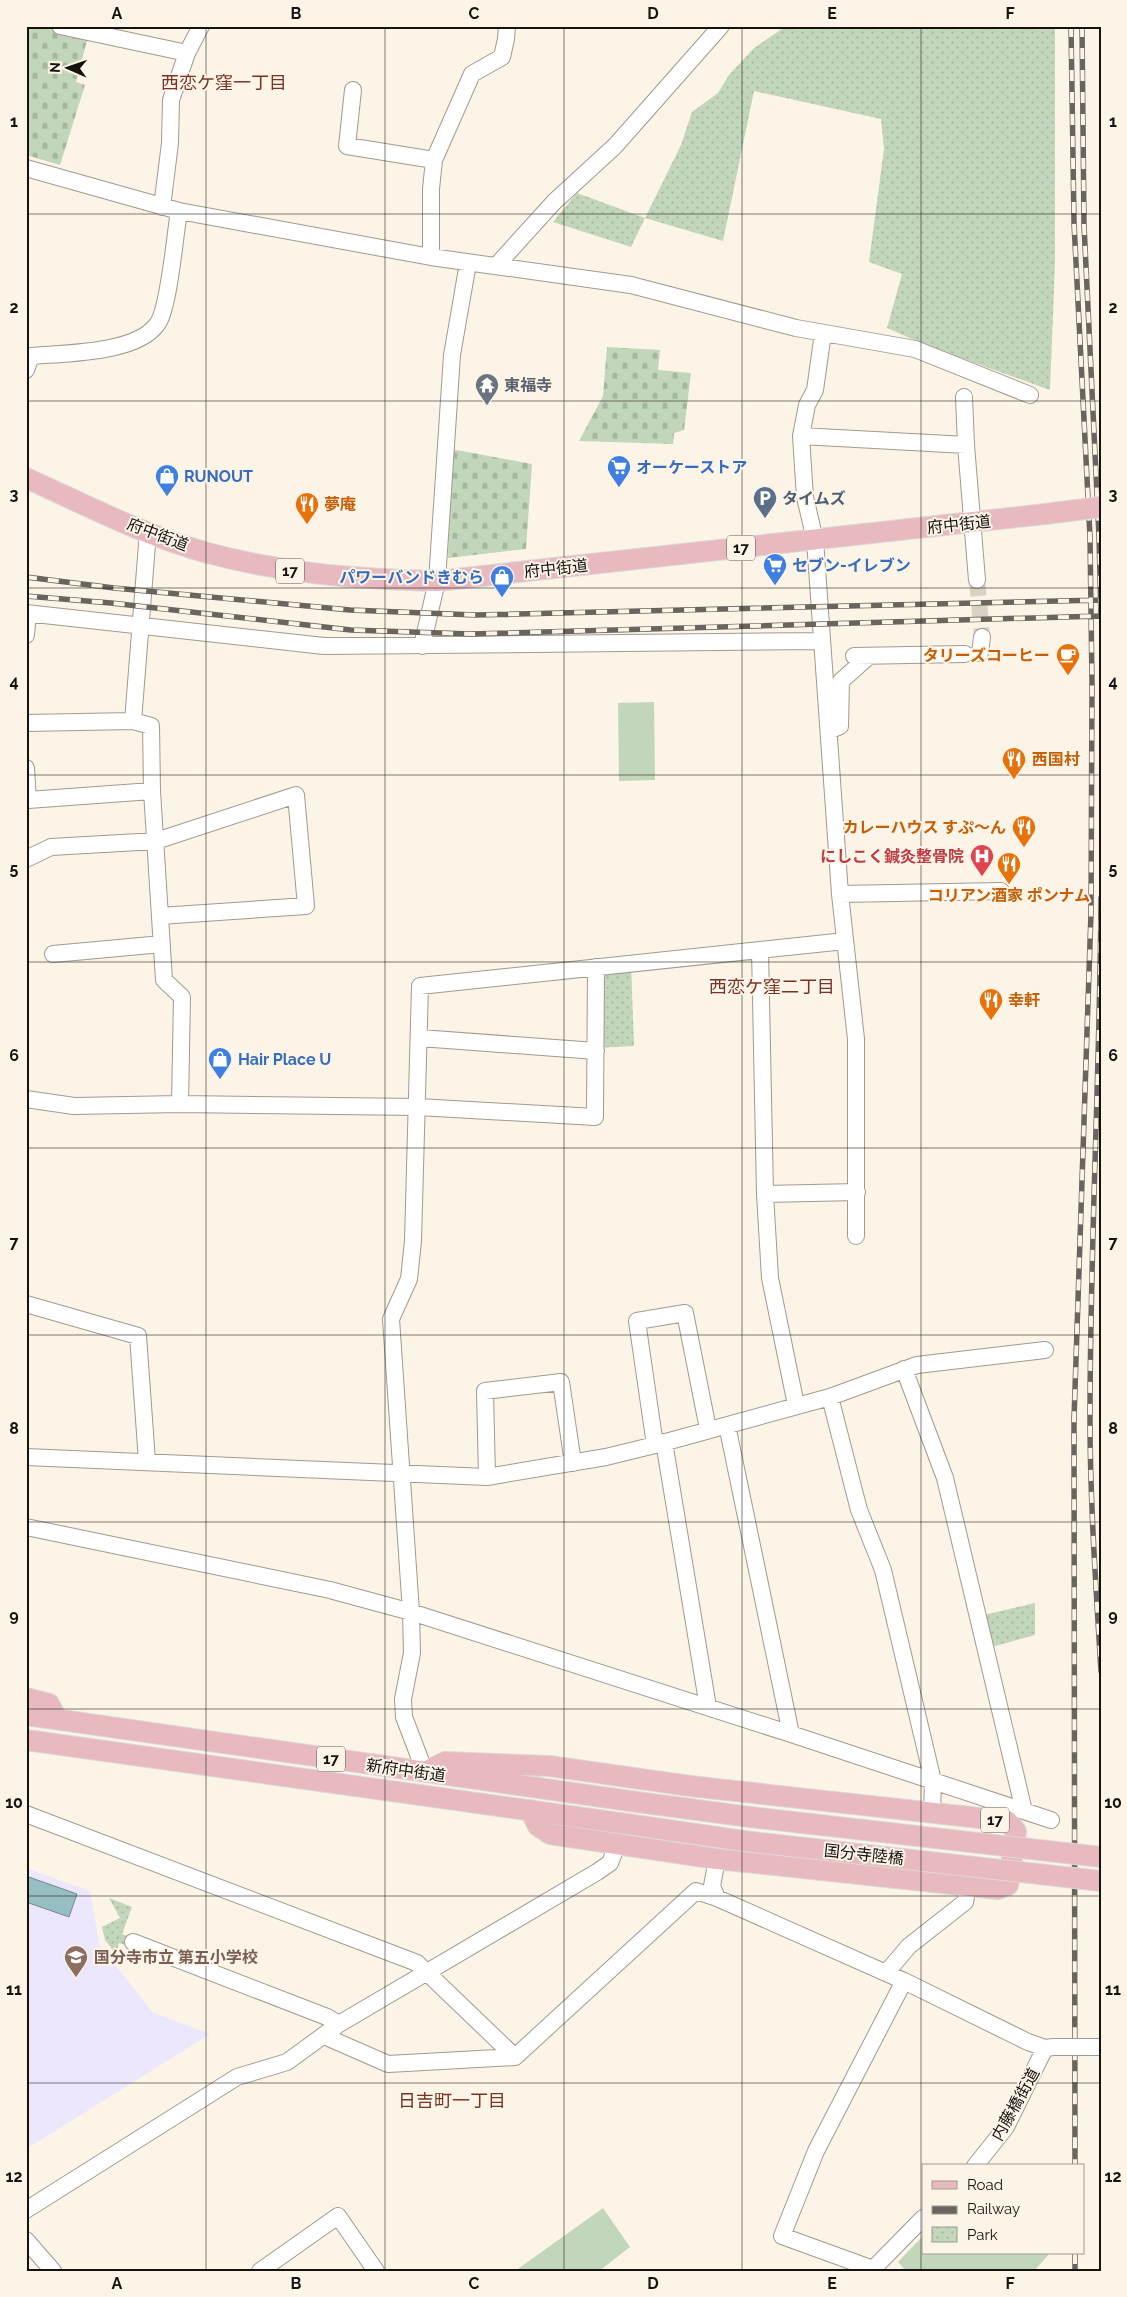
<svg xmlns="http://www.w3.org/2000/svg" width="1127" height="2297" font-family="Raleway,'Noto Sans JP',sans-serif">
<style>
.education{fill:#ede7fd}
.green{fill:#c2d6bc}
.cemetery{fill:url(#cemetery-stones)}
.park{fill:url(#park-dots)}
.water{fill:#97bfc3;stroke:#708b8d}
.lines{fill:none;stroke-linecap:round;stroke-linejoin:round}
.minor-tunnel{stroke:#dad2c7;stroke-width:16;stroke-dasharray:16 8;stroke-linecap:butt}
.minor-casing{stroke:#a29a8e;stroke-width:18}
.major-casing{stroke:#dad9d9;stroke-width:22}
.minor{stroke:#fff;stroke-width:16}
.major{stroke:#e8b9bf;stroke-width:20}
.rail-casing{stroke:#69645d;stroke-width:5.5}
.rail{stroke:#fcf4e7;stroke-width:4;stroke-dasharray:11;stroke-linecap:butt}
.minor-bridge-casing{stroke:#a29a8e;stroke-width:18;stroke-linecap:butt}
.major-bridge-casing{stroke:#dad9d9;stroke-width:22;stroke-linecap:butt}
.minor-bridge{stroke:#fff;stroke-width:16}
.major-bridge{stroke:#e8b9bf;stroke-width:20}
.grid{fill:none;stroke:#16130f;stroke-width:1;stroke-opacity:0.55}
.labels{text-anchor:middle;stroke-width:4;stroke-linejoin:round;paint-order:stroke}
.shield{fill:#fcf4e7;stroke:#5b5650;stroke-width:1}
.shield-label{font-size:15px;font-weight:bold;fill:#16130f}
.worship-label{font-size:16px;font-weight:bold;fill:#5b616d;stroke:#fcf4e7;text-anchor:start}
.shop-label{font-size:16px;font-weight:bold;fill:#366cbe;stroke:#fcf4e7;text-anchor:start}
.service-label{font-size:16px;font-weight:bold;fill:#4e5e75;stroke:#fcf4e7;text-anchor:start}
.food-label{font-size:16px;font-weight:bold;fill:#c56008;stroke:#fcf4e7;text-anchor:start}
.street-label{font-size:16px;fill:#16130f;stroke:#fcf4e7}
.health-label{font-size:16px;font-weight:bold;fill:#be3a42;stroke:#fcf4e7;text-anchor:end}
.education-label{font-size:16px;font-weight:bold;fill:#785e54;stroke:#fcf4e7;text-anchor:start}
.neighbourhood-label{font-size:18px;fill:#783327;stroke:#fcf4e7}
.neatline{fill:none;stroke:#16130f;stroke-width:2}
.grid-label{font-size:16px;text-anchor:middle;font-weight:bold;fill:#16130f}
</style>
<defs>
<pattern id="cemetery-stones" width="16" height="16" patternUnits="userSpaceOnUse" patternTransform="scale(1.25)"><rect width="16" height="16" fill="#c2d6bc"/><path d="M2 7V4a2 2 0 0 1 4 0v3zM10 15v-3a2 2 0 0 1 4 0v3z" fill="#a6b7a0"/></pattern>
<pattern id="park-dots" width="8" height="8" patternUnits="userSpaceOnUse" patternTransform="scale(1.25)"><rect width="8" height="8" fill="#c2d6bc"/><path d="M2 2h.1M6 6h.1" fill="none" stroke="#a6b7a0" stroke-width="1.8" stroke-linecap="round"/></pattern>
</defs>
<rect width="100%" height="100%" fill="#fcf4e7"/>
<!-- education -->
<path class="education" d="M26,1868l64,23 9,53 53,68 58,22 -184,115z"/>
<!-- green -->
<path class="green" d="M654,702l1,78 -36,1 -1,-78z
M603,2208l27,39 -31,24h-84z
M923,2236v17h127l-16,18h-128l-8,-9z"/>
<!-- cemetery -->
<path class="cemetery" d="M26,26h13l49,11 -12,45 9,3 -25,80 -34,-10z
M607,347l53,3 -2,20 33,3 -7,57 -10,3 -1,11 -94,-3 24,-45z
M451,449l81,15 -6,85 -78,9z"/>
<!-- park -->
<path class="park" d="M786,26h269v238l-5,126 -122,-44 -41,-18 15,-54 -33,-12 15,-113 -3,-30 -127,-28 -31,150 -78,-23 -14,29 -78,-25 24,-29 68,25 36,-73 11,-33 26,-19 11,-18 25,-27z
M631,964l3,82 -38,2 1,-71z
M1035,1603v32l-47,13 -8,-32z
M109,1898l23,9 -10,27 12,4 -2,9 -13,-4 -3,11 -11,-14 -3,-13 18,-9z"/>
<!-- water -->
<path class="water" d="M26,1876l51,18 -8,23 -43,-15z"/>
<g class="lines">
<!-- minor-tunnel -->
<path class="minor-tunnel" d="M977,580l5,57"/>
<!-- minor casing -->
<g class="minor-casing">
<path id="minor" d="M60,26l127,27
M353,90l-6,56 87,14
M26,168l153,43 252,46 200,28 165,43 119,21 115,46
M162,207l8,-64 1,-43 16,-47 14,-27
M431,257v-68l3,-29 38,-86 30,-17 4,-18 1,-13
M496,266l58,-64 61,-56 106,-120
M823,333l-8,57 -8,15 -6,31 4,61 10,43 25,354 16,145v197
M26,370l5,-14c33,-3 107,-2 127,-33 11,-16 17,-88 21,-112
M964,397l2,48
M801,436l165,9 11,135
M26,613l298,33 498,-5
M26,635l2,-22
M422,646l15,-65 15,-226 16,-92
M980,653l2,-16
M854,656l111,-2
M133,721l15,-189
M26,723l107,-2 18,5 1,65 12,189 18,17 -2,107
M829,731l11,-5 1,-45 28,-25
M26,768l2,32 124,-9
M26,859l25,-12 105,-6 140,-46 10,111 -146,10
M840,894l161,-3
M760,950l5,244 5,84 26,127
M53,954l109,-10
M420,1038l176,13
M26,1099l48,7 106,-2 238,3 177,10 1,-150
M765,1194l92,-2
M26,1304l112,32 9,125
M904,1369l41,109 79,333
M830,1397l29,113 24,60 50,211 -1,33
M727,1425l64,309
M664,1442l44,265
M655,1445l-18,-124 48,-8 23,116
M26,1457l461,20 119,-20 49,-12 175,-48 87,-32 128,-15
M487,1477l-2,-86 76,-9 12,81
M26,1527l304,63 81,22 380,122 260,86
M425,1772l-21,-55 -1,-18 9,-46 -1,-41 -20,-293 18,-40 4,-38 7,-255 425,-45
M26,1814l391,149 98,94
M717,1898l-5,-12 5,-27
M133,1942l194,75 12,7
M886,1973l23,-27 56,-44 3,-16
M324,2036l64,28 127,-7 181,-166 21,7 187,83 124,61 17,6
M975,2166l31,-39 39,-79 9,-1
M26,2210l211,-133 50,-15 52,-38 258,-152 13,-9 7,-18
M26,2240l27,31
M873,2269l-91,-33 34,-85 88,-170
M260,2271l78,-55 38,55
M871,2271l52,-53"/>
</g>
<!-- major casing -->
<g class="major-casing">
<path id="major" d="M26,478c60,27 119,58 182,75 79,21 148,26 229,28l608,-67
M26,1698l23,6 8,15
M26,1715l611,87
M26,1740l601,84
M425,1772l20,-10 104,4 141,20 317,35 9,10 -8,54 -10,4 -281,-30 -167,-25 -12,-8 -8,-16"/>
</g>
<!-- minor -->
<use href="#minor" class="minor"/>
<!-- major -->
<use href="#major" class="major"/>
<!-- rail casing -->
<g class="rail-casing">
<path id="rail" d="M1071,26l3,197 16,314 2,146 -1,230 -17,506 1,747
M1082,26l2,199 15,311 2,81
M26,577l88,11 236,22 125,5 626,-15
M26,596l85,7 240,27 120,4 630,-18
M1101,898c-1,173 -11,347 -11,520 0,85 6,169 11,253
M1075,2253v18"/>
</g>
<!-- rail -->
<use href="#rail" class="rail"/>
<!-- minor-bridge casing -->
<g class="minor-bridge-casing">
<path id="minor-bridge" d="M1055,2047h46"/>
</g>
<!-- major-bridge casing -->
<g class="major-bridge-casing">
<path id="major-bridge" d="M1045,514l56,-7
M637,1802l113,15 351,40
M627,1824l117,17 357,40"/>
</g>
<!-- minor-bridge -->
<use href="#minor-bridge" class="minor-bridge"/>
<!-- major-bridge -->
<use href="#major-bridge" class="major-bridge"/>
</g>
<!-- grid -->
<path class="grid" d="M206,26v2245M385,26v2245M564,26v2245M742,26v2245M921,26v2245M26,214h1075M26,401h1075M26,588h1075M26,775h1075M26,962h1075M26,1148h1075M26,1335h1075M26,1522h1075M26,1709h1075M26,1896h1075M26,2083h1075"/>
<!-- icons -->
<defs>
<g id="temple-pin" transform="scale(1.25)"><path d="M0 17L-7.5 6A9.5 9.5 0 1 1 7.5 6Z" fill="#6b7280" stroke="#fcf4e7"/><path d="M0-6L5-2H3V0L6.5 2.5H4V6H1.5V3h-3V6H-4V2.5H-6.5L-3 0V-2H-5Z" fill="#fff"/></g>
<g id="supermarket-pin" transform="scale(1.25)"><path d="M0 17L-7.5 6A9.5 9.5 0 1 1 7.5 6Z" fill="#3f7fe0" stroke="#fcf4e7"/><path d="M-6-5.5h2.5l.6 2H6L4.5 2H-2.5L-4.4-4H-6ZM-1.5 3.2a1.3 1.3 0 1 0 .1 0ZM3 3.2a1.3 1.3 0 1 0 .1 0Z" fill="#fff"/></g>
<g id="shop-pin" transform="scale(1.25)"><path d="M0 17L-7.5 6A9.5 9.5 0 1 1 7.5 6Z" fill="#3f7fe0" stroke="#fcf4e7"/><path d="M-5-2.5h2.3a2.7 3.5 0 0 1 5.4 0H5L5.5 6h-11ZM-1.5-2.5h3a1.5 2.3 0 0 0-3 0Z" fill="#fff"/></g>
<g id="parking-pin" transform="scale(1.25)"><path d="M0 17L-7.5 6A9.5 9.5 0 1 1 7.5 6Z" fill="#5c6f8a" stroke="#fcf4e7"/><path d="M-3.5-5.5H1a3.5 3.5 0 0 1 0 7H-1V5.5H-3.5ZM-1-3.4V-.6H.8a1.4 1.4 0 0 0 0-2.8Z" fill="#fff"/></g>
<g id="restaurant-pin" transform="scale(1.25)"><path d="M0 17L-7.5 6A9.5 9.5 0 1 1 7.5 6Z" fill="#e8710a" stroke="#fcf4e7"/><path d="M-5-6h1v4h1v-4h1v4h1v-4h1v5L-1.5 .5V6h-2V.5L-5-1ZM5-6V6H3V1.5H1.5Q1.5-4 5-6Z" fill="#fff"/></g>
<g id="cafe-pin" transform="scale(1.25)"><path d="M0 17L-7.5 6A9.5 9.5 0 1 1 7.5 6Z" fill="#e8710a" stroke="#fcf4e7"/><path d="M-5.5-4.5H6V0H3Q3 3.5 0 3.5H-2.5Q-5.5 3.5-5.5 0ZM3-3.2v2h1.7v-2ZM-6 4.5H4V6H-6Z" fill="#fff"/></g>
<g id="hospital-pin" transform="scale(1.25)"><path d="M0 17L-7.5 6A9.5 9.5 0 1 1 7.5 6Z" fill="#e0444e" stroke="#fcf4e7"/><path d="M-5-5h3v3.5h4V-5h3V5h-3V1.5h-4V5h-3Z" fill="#fff"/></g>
<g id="school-pin" transform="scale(1.25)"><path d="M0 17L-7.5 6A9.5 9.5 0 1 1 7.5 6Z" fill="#8d6e63" stroke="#fcf4e7"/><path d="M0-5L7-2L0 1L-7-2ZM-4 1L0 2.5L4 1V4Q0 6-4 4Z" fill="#fff"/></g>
</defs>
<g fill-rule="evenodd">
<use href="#temple-pin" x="487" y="385"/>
<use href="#supermarket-pin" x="619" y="467"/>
<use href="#shop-pin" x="167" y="476"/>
<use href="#parking-pin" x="765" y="498"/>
<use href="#restaurant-pin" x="307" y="504"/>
<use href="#supermarket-pin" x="775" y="565"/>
<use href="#shop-pin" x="502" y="577"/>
<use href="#cafe-pin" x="1068" y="655"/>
<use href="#restaurant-pin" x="1014" y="759"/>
<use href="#restaurant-pin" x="1024" y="827"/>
<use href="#hospital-pin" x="982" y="856"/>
<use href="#restaurant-pin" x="1009" y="864"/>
<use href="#restaurant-pin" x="991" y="1000"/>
<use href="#shop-pin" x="220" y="1059"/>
<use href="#school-pin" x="76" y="1957"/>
</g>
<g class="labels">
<!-- shield labels -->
<g class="shield">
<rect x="727" y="535.5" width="28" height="25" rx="4"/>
<rect x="276" y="558.5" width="28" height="25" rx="4"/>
<rect x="317" y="1746.5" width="28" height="25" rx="4"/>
<rect x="981" y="1807.5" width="28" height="25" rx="4"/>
</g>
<g class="shield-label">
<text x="741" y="553">17</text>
<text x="290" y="576">17</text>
<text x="331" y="1764">17</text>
<text x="995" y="1825">17</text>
</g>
<!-- worship labels -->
<g class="worship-label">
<text x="504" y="391">東福寺</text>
</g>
<!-- shop labels -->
<g class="shop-label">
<text x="636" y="473">オーケーストア</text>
<text x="184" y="482">RUNOUT</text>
<text x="792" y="571">セブン-イレブン</text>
<text x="484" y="583" text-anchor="end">パワーバンドきむら</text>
<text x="238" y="1065">Hair Place U</text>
</g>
<!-- service labels -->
<g class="service-label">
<text x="782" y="504">タイムズ</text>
</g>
<!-- food labels -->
<g class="food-label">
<text x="324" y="510">夢庵</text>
<text x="1050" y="661" text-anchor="end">タリーズコーヒー</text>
<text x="1032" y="765">西国村</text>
<text x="1006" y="833" text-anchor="end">カレーハウス すぷ〜ん</text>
<text x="1009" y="901" text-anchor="middle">コリアン酒家 ポンナム</text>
<text x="1008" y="1006">幸軒</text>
</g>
<!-- street labels -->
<g class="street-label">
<text transform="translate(959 524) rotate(-6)" y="6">府中街道</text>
<text transform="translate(158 534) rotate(21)" y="6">府中街道</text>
<text transform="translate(556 568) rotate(-6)" y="6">府中街道</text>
<text transform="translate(406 1770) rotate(8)" y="6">新府中街道</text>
<text transform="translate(864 1854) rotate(6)" y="6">国分寺陸橋</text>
<text transform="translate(1015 2104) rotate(-61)" y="6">内藤橋街道</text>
</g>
<!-- health labels -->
<g class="health-label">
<text x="964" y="862">にしこく鍼灸整骨院</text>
</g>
<!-- education labels -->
<g class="education-label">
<text x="94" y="1963">国分寺市立 第五小学校</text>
</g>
<!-- neighbourhood labels -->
<g class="neighbourhood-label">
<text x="224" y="89">西恋ケ窪一丁目</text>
<text x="772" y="993">西恋ケ窪二丁目</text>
<text x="452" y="2107">日吉町一丁目</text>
</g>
</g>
<!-- border -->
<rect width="1127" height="2297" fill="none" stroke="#fcf4e7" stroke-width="55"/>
<!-- legend -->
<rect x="922" y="2164" width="162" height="90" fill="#fcf4e7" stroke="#a09a91"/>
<rect x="932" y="2181" width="25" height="8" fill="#e8b9bf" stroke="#a09a91"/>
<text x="967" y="2190" font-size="15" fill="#16130f">Road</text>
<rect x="932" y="2206" width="25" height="8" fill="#69645d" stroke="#a09a91"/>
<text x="967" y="2214" font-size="15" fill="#16130f">Railway</text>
<rect x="932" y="2227" width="25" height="15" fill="url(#park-dots)" stroke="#a09a91"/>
<text x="967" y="2240" font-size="15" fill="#16130f">Park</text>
<!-- north arrow -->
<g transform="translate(68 68) rotate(272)" stroke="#fcf4e7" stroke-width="4" paint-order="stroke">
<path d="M0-4L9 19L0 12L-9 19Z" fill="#16130f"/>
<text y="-8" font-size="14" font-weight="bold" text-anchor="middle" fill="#16130f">N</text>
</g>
<rect x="28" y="28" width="1072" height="2242" class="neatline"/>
<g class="grid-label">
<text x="117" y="19">A</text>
<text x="296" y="19">B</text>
<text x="474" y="19">C</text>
<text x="653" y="19">D</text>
<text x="832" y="19">E</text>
<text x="1010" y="19">F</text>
<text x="14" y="127">1</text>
<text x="1113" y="127">1</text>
<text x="14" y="313">2</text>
<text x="1113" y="313">2</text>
<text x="14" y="500">3</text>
<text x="1113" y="500">3</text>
<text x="14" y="687">4</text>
<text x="1113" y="687">4</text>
<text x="14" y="874">5</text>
<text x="1113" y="874">5</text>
<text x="14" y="1061">6</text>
<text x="1113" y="1061">6</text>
<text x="14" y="1248">7</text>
<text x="1113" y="1248">7</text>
<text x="14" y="1434">8</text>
<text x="1113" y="1434">8</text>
<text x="14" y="1621">9</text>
<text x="1113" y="1621">9</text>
<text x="14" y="1808">10</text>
<text x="1113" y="1808">10</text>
<text x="14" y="1995">11</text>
<text x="1113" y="1995">11</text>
<text x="14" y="2182">12</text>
<text x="1113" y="2182">12</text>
<text x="117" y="2289">A</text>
<text x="296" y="2289">B</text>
<text x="474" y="2289">C</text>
<text x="653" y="2289">D</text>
<text x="832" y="2289">E</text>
<text x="1010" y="2289">F</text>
</g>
</svg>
